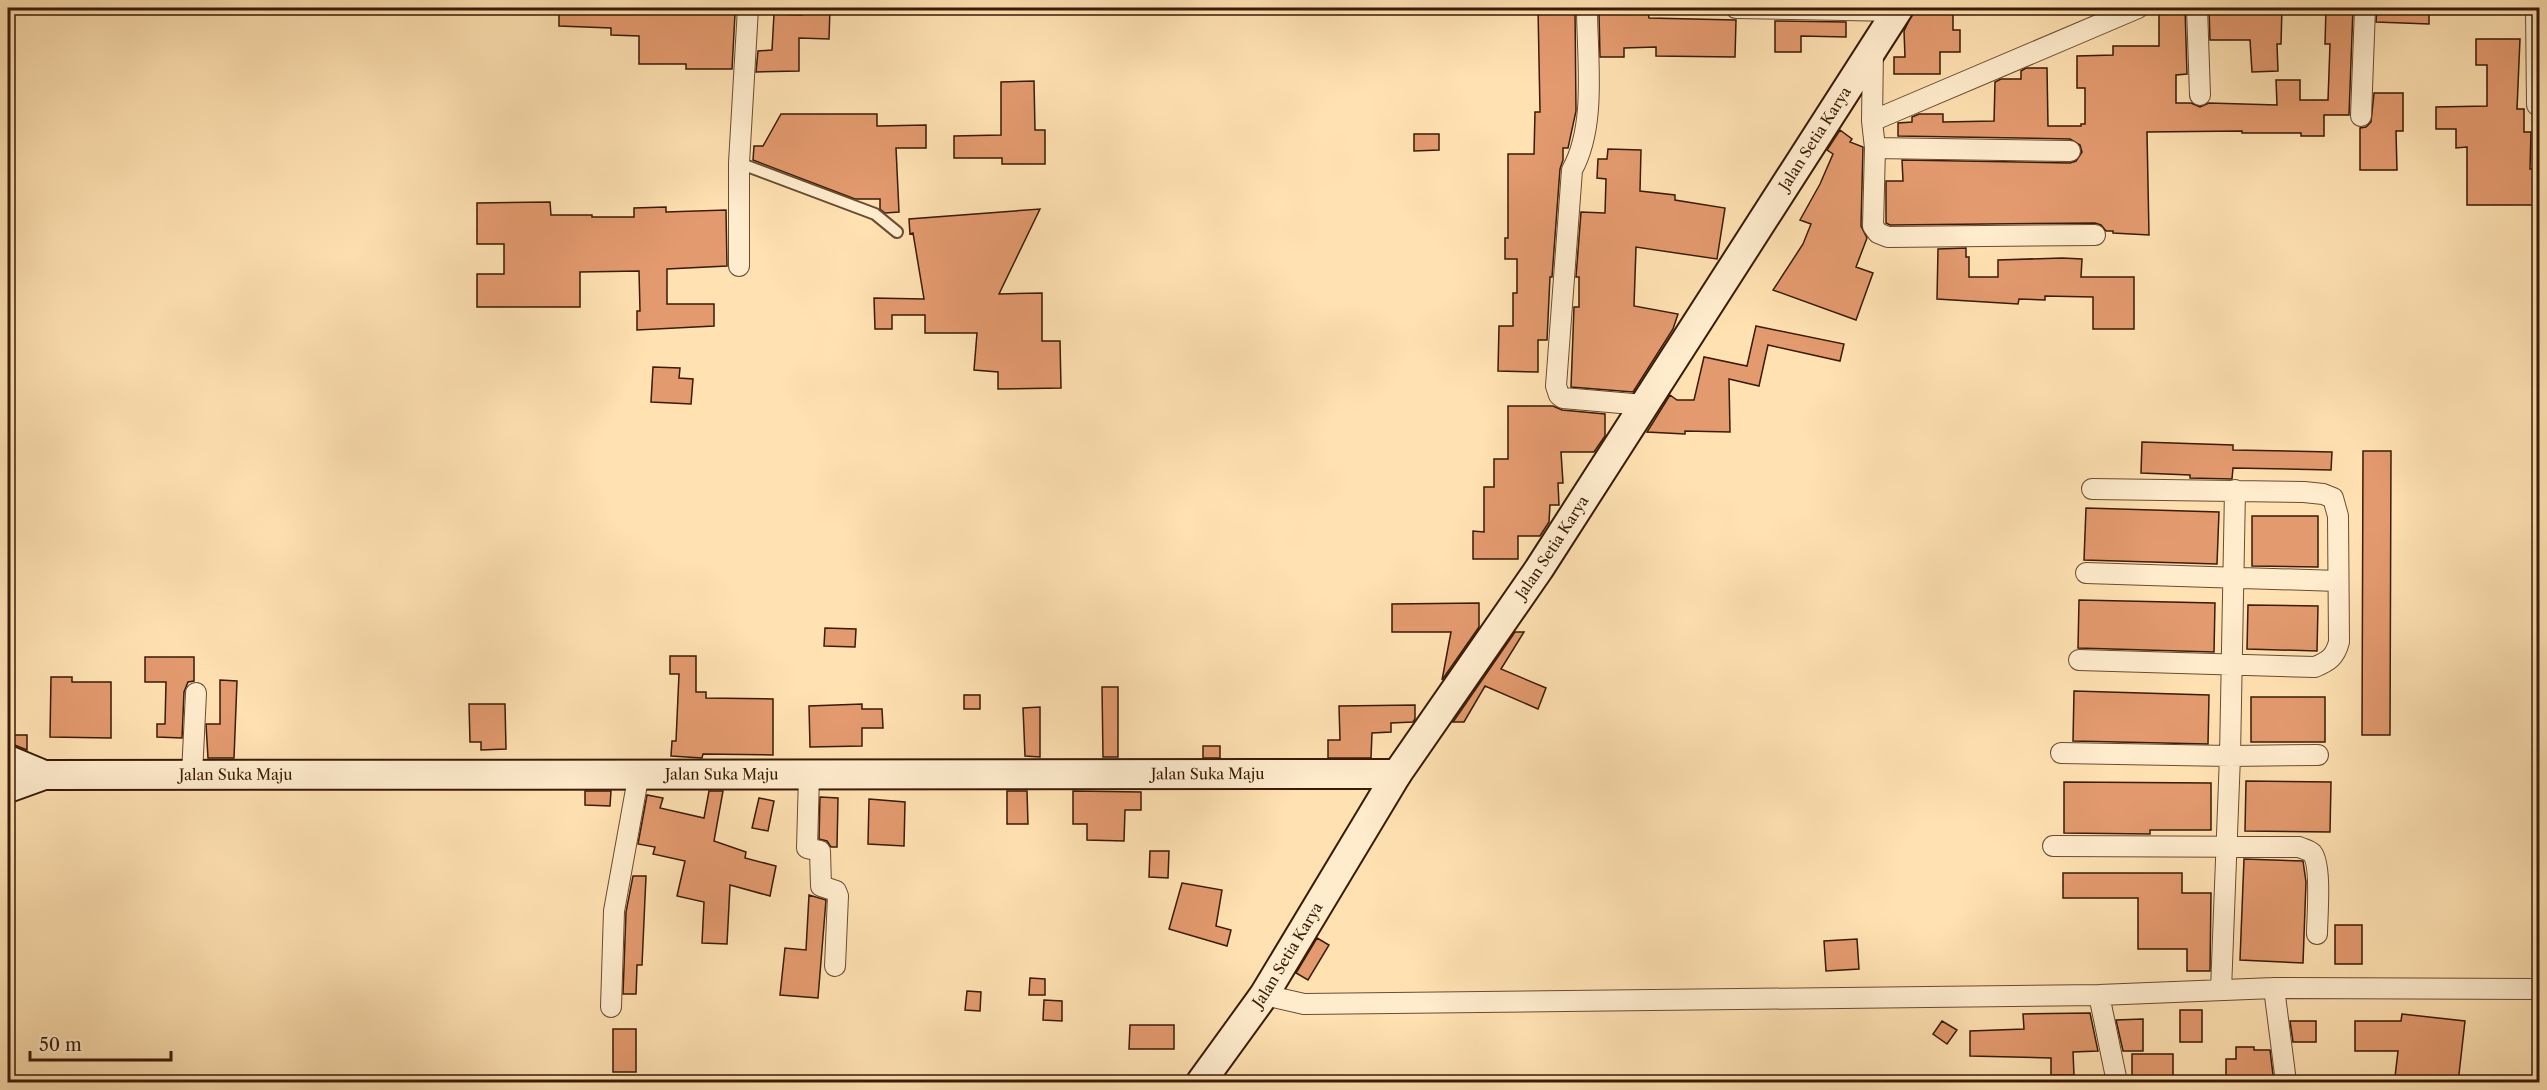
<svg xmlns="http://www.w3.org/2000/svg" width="2547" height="1090" font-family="'Libre Caslon Text',serif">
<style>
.building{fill:#e39a6e;stroke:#391b07;stroke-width:1.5}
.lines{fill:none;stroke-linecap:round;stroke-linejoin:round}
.lane-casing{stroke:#6a4c32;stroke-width:14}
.street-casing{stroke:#6a4c32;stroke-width:22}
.secondary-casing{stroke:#391b07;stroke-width:32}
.lane{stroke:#ffeccd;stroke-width:10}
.street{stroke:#ffeccd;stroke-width:20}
.secondary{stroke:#ffeccd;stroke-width:28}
.labels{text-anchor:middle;stroke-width:6;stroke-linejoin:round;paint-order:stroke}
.street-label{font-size:15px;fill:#391b07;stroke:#ffeccd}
</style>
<rect width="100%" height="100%" fill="#ffe1b2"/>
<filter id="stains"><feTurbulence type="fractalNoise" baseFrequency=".00333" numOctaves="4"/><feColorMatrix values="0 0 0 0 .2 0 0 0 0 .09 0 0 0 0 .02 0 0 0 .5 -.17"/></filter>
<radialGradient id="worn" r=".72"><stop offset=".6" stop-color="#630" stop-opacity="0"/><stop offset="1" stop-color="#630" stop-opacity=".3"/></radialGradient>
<!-- building -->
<path class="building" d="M559,8h37l-1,5 140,1 -3,55h-46v-5h-47v-28l-28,-1v-7l-52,-2z
M802,8h28l-1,31 -30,-1v33l-43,1 2,-21 14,-1 2,-36 28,1z
M1538,8h37l1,103 -8,37h-5v12l-3,9 -8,108h-2l-3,63h-9v32l-40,-1 1,-45h14v-33h4v-34h-12v-21h3v-84h26l1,-42h5z
M1915,8h38v22h7v22h-20v22h-46v-17h11l-1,-26z
M2159,8h26l2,66 -11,1v28h15l9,4 9,-4 68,2 -1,-25h24v20h28l2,-56h-5l1,-36h27l-4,107h-25v21h-23v-3h-59v-2l-95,1 2,103 -36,-2v-2h-7l-5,-6 -6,-2 -205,2 -4,-2v-42h17l-1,-21 168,3 6,-2 6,-9 -2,-7 -10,-6 -172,-3v-13l14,-1v-5l7,-3h24v8l51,-1 1,-39 6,-3h20v-8l5,-3h21l1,58h33v-2h4v-36h-8v-32l36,-1v-9h46z
M2251,8h31l-1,36h-4l1,27 -26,1 -2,-32h-40l-1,-31 42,1z
M2377,8h52v16l-53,-2z
M1599,13h49l1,5 87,2 -1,37 -79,-1v-9l-32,1v9h-24z
M1775,21l71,1v15l-45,-1v16h-26z
M2476,39h44l-3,70h7v23h7l-1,37h10v36h-73v-58l-11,1v-19h-20v-22l51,-1v-41h-11z
M1034,81l1,49h10v34h-43v-6h-48v-22l47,-1v-53z
M2374,93h29v38h-7l1,39h-37v-42l6,-1 5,-5z
M781,114h96v12l49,-1v23h-30l3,64 -14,1 -5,-4v-10h-25l-102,-39 1,-14h9z
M1840,130l12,9 -2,3 13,5 -2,79 6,12 -11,29 17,6 -17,47 -83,-30 30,-46 8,-20 -11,-4 20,-36 13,-30 -6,-4z
M1414,134h25v16l-25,1z
M1608,149l33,1 -1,41 35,4v5l50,8 -8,51 -81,-12 -2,59 44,8 -5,15 -40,63 -62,-5 3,-80h5v-30h-3l5,-65 24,1 1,-34 -9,-1 1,-19h9z
M550,202l1,13h41v2h42v-9l32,-1v5l60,-2 1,56 -60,3v35h47v22l-77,4v-19h3l-1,-40 -59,1v35h-103v-33h27v-30h-27v-41z
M1040,209l-41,85 43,-1v48h18l1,47 -63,1v-17l-24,-2 3,-37h-52v-18h-33v14h-17l-1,-31 50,1 -11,-66 -3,1 -1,-15z
M1966,248v9h3v20h29v-17l64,-2 20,1 -1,18h53v52h-41v-32l-48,-1v4l-26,-1 -1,5 -81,-5 1,-50z
M1756,326l88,18 -4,17 -72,-16 -9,41 -30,-7 1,53 -45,-1v3l-38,-2 23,-37 7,5h17l10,-43 43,9z
M653,367l27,1 -1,10 14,1 -2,25 -40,-2z
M1508,406h45l9,4 43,4v22l-11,16h-33l2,31h-5l1,22h-9l-1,17 -9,14h-22v23h-45v-28l11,1v-45h10v-28h14z
M2142,442l91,3v5l99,2 -1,18 -98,-2 -1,11 -42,-1v-3l-49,-2z
M2363,451h28l-1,284h-28z
M2086,508l133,4 -2,52 -133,-4z
M2252,516h66v51l-66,-1z
M2079,600l136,3 -1,49 -136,-4z
M1479,603v24l-37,53 9,-48h-59v-28z
M2248,605l70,1 -1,45 -70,-2z
M825,628l31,1 -1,18 -31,-1z
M1515,632h9l-23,37 45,19 -8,21 -53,-23 -21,36h-11z
M670,656h26v36h10v6l67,1v56l-70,-1 -1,4 -31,-2 1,-15h4l3,-67h-9z
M145,657h49v24l-6,1 -4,10 -2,46 -25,-1v-13h8l1,-42h-21z
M51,677h21v5h39v56l-61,-1z
M220,680l17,1 -3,77h-26l-2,-34h14z
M1102,687h16v70h-15z
M2074,691l135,4 -1,49 -135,-3z
M964,695h16v14h-16z
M2251,697h74v45h-74z
M469,704h36l1,45 -25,1v-8h-11z
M862,704v5h20l1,19h-21v18l-52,1 -1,-41z
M1415,705v14l-2,3 -22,1v9l-19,1 -1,25h-43v-18h12l-1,-34z
M1040,707v50l-15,-1 -2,-48z
M11,735h16v15l-15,-6z
M1203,746h17v12h-17z
M2246,781l85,1 -1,50 -85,-1z
M2064,782l147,1v47h-61v4l-86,-1z
M585,791h26l-1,15 -25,-1z
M709,791h14l-9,50 32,11 -1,6 31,8 -6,30 -40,-11 -3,59 -25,-1 2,-41 -27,-6 8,-35 -32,-7 2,-7 -17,-3 9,-49 16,3 -3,10 44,10z
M1007,791h20l1,33h-21z
M1073,791l68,1v18h-16l-1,31 -37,-1v-16h-14z
M820,797l18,1 -1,49h-6l-4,-6 -8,-2z
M759,798l15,3 -6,30 -16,-3z
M869,799l36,3 -1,44 -36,-2z
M1150,851h19l-1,27 -19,-1z
M2244,859l59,2 3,21 -3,81 -63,-3z
M2063,873h119v20h29l-1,78h-23v-22h-49v-51h-75z
M633,876h13l-4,89h-5l-1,29h-13l3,-82z
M1182,883l40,7 -6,36 15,4 -4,16 -58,-17z
M809,895l17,5 -8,98 -38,-3 5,-47 21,2z
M2335,925h27v39h-27z
M1317,938l12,7 -21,35 -12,-7z
M1857,939l2,30 -33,2 -2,-30z
M1030,978l15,1v16h-16z
M967,991l14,1 -1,19 -15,-1z
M1044,1000l18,1v20l-19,-1z
M2180,1010h22v32h-22z
M2090,1013l8,38 -25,1 1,23h-23v-17l-81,-2v-25l54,-2 -1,-15z
M2402,1014l63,7 -7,62 -63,-6 3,-26h-43v-30h46z
M2143,1019v32h-20l-7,-31z
M1942,1021l15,9 -10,14 -14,-10z
M2290,1021h26v21h-23z
M1130,1025h44v24h-45z
M613,1029h23v43h-23z
M2236,1047h18v3h16l4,33h-48v-24h10z
M2132,1054h41v29h-41z"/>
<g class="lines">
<!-- lane casing -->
<g class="lane-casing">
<path id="lane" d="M739,163l136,51 22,18"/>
</g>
<!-- street casing -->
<g class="street-casing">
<path id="street" d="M1587,8c0,50 10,117 -15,162l-16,216 3,9 4,3 81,7
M1736,8l160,3
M2197,8l3,87
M2536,8l1,97
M1873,48l-1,73 3,27 -2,78 5,7 10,4 207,-2
M2361,116l4,-108
M1872,121l266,-113
M1875,148l195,3
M739,266v-103l9,-155
M2086,573l252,8
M2079,660l236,7c14,-6 20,-10 24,-25l-1,-126 -5,-18 -10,-4 -19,-2 -212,-3
M2061,753l169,3 5,-266
M192,774l4,-81
M809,775l-2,73 13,3 1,35 15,5 2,5 -3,70
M2053,846l246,1c4,2 10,3 13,6 10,12 5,65 5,81
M2274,988l12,94
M2221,990l9,-234 88,-1
M1264,995l40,9 795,-9 175,-7 266,1
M2099,995l18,87
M611,1007l3,-96 25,-138"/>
</g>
<!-- secondary casing -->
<g class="secondary-casing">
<g id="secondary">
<path d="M8,760l36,15"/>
<path id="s1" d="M8,788l36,-13 1353,-1"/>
<path id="s2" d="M1201,1082l63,-87 133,-221 142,-205 360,-561"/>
</g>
</g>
<!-- lane -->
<use href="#lane" class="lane"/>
<!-- street -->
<use href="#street" class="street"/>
<!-- secondary -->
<use href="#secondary" class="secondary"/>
</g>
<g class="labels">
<!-- street labels -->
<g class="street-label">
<text dy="5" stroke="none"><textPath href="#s2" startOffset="1126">Jalan Setia Karya</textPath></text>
<text dy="5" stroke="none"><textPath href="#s2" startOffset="640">Jalan Setia Karya</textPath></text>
<text dy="5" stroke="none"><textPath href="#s1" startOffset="230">Jalan Suka Maju</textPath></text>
<text dy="5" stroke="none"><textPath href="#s1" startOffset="716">Jalan Suka Maju</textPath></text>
<text dy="5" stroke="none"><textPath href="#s1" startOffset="1202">Jalan Suka Maju</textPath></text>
<text dy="5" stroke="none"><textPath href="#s2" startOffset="154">Jalan Setia Karya</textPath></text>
</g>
</g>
<!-- margin -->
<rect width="2547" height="1090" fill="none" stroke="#ffe1b2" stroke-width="30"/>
<rect x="9" y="9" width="2529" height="1072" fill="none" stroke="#391b07" stroke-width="3"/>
<rect x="15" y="15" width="2517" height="1060" fill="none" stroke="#391b07" stroke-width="1.5"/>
<!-- scale -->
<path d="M30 1051v9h141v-9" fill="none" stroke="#391b07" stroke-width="3"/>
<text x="39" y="1051" font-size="18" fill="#391b07" stroke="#ffeccd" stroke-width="4.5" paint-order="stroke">50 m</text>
<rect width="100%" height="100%" filter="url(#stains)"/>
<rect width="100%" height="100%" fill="url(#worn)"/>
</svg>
